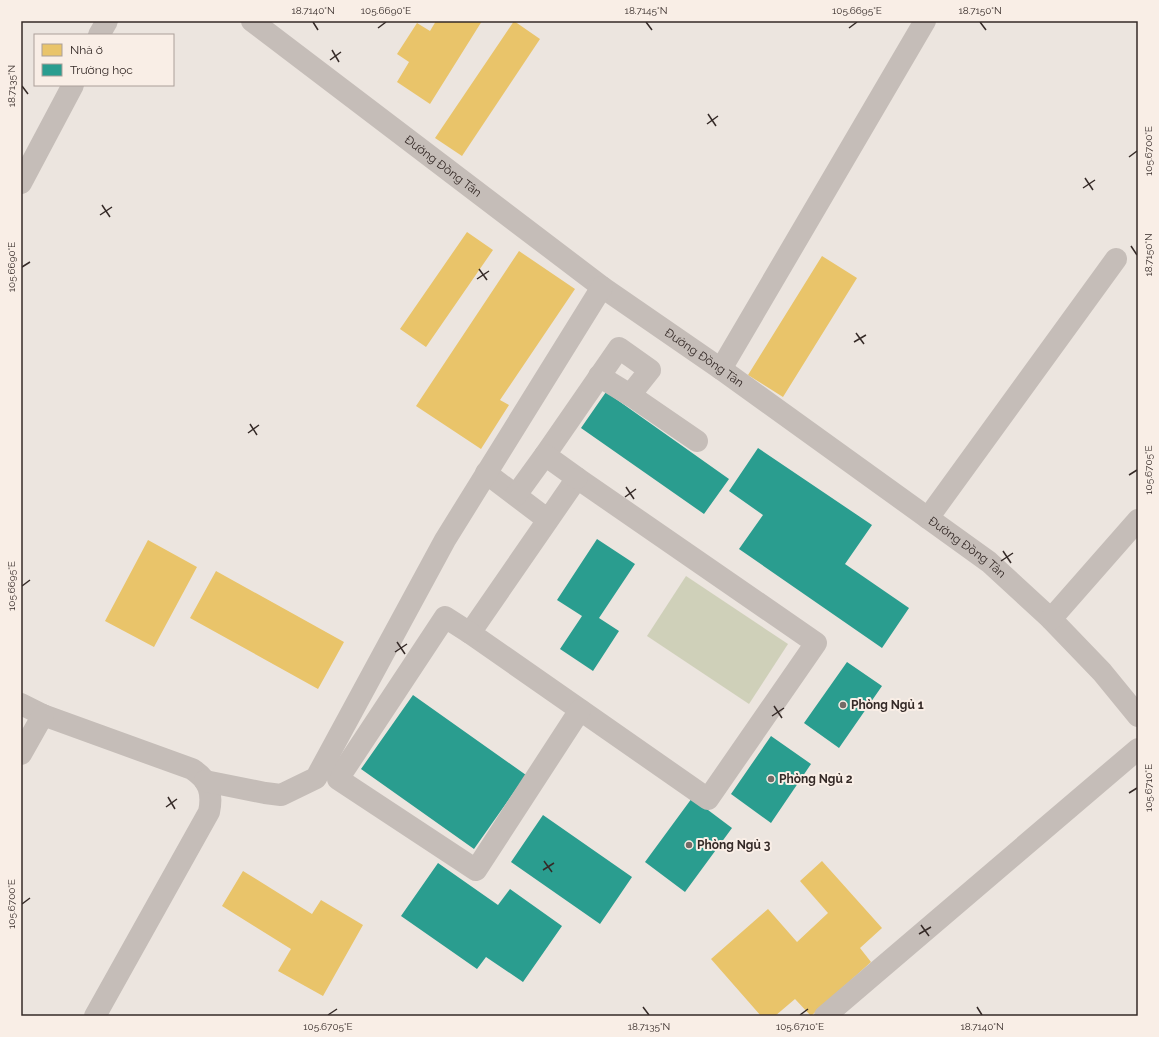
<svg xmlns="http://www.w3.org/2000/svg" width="1159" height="1037" font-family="Raleway,sans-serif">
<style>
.green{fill:#cfd0b9}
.homes{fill:#e9c46a}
.schools{fill:#2a9d8f}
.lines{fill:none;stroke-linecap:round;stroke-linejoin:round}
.minor{stroke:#c5bdb8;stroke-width:22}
.ticks{fill:none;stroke:#352a27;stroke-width:1.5}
.poi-dot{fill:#756b67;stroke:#f9eee6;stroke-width:1.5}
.labels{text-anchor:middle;stroke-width:4;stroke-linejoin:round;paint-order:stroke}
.street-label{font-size:12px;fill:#352a27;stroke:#f9eee6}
.poi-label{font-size:12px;font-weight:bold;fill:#352a27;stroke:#f9eee6;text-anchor:start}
.neatline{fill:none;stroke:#352a27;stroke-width:1.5}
.ticks-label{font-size:10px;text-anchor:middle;fill:#352a27}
</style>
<rect width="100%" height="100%" fill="#ece5df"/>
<!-- green -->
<path class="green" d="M686,576l102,68 -39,60 -102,-68z"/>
<!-- homes -->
<path class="homes" d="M436,21h46l-52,83 -33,-22 12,-20 -12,-8 20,-31 13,8z
M514,21l26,18 -78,117 -27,-18z
M467,232l26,18 -67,97 -26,-18z
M519,251l56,38 -75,111 9,5 -28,44 -65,-43z
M822,256l35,22 -74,119 -35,-22z
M148,540l49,27 -43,80 -49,-26z
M216,571l128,71 -26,47 -128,-71z
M822,861l60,67 -22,20 11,14 -60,54 -16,-17 -20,17h-14l-50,-57 57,-50 29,33 31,-29 -28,-32z
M243,871l69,43 9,-14 42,25 -40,71 -45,-25 13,-22 -69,-43z"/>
<!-- schools -->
<path class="schools" d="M606,392l123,87 -25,35 -123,-86z
M758,448l114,77 -27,39 64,44 -27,40 -143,-99 24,-34 -34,-24z
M597,539l38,25 -36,54 20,13 -26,40 -33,-22 22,-33 -25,-16z
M847,662l35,24 -43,62 -35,-25z
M413,695l113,80 -52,74 -113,-80z
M771,736l40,28 -40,59 -40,-29z
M692,798l40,30 -47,64 -40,-30z
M543,815l89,62 -32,47 -89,-62z
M438,863l60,42 12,-16 52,37 -39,56 -37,-25 -9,12 -76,-53z"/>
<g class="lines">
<!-- minor -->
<g class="minor">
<path id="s1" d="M252,21l350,266 119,82 268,193 62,57 51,53 36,44"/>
<path d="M99,35l8,-14"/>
<path d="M21,183l52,-98"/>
<path d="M721,369l204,-348"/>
<path d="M599,376l31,19"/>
<path d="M545,455l74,-107 31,22 -20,25 67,46"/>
<path d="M486,473l62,47 29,-42 239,165 -108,156 -238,-166 78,-113"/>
<path d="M516,495l29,-40 32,23"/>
<path d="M928,518l188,-259"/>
<path d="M1051,619l87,-99"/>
<path d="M470,633l-25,-16 -107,162 138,91 104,-160"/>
<path d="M21,704l22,11 149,54c17,11 21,24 17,43l-114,204"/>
<path d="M21,754l22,-39"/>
<path d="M205,781l60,12 16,2 35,-17 129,-238 157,-253"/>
<path d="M825,1016l313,-267"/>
</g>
</g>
<!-- ticks -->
<path class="ticks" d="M313,22l5,8M646,22l6,8M980,22l6,8M378,28l8,-6M849,28l8,-6M332,50l7,12M330,60l11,-8M22,86l6,8M708,114l8,12M707,124l11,-8M1129,157l8,-6M1085,178l8,12M1083,188l12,-8M102,205l8,12M100,215l12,-8M1131,246l6,9M22,267l8,-5M479,269l8,11M477,279l12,-8M856,333l8,11M854,342l12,-7M250,424l7,11M248,433l11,-8M1129,475l8,-5M626,487l8,12M625,497l11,-8M1003,551l8,12M1001,561l12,-8M22,586l8,-6M397,642l8,12M395,652l12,-8M774,706l8,12M772,716l12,-8M1129,793l8,-5M168,797l7,12M166,807l11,-8M544,861l8,11M543,870l11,-7M22,904l8,-6M921,925l8,11M919,934l12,-7M643,1007l6,8M977,1007l5,8M328,1015l9,-6M800,1015l8,-6"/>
<!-- markers -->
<g class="poi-dot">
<circle cx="843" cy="705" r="4"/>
<circle cx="771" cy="779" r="4"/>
<circle cx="689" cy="845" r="4"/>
</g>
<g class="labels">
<!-- street labels -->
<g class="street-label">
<text dy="4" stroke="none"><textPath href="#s1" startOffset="240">Đường Đồng Tân</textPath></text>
<text dy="4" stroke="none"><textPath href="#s1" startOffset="564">Đường Đồng Tân</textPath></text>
<text dy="4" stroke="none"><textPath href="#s1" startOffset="888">Đường Đồng Tân</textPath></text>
</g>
<!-- poi labels -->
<g class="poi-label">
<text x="851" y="709">Phòng Ngủ 1</text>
<text x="779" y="783">Phòng Ngủ 2</text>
<text x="697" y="849">Phòng Ngủ 3</text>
</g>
</g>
<!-- border -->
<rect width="1159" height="1037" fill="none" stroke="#f9eee6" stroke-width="44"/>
<!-- legend -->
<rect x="34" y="34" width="140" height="52" fill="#f9eee6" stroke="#aba09a"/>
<rect x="42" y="44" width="20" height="12" fill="#e9c46a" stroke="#aba09a"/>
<text x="70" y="54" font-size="12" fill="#352a27">Nhà ở</text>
<rect x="42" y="64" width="20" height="12" fill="#2a9d8f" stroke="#aba09a"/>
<text x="70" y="74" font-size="12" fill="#352a27">Trường học</text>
<rect x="22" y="22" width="1115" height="993" class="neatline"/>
<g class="ticks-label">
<text x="313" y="14">18.7140°N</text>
<text x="386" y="14">105.6690°E</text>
<text x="646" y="14">18.7145°N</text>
<text x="857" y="14">105.6695°E</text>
<text x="980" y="14">18.7150°N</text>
<text transform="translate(11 86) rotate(-90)" y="4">18.7135°N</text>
<text transform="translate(1148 151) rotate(-90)" y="4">105.6700°E</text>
<text transform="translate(1148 255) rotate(-90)" y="4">18.7150°N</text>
<text transform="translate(11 267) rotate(-90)" y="4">105.6690°E</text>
<text transform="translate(1148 470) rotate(-90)" y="4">105.6705°E</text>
<text transform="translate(11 586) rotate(-90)" y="4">105.6695°E</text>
<text transform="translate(1148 788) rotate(-90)" y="4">105.6710°E</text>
<text transform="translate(11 904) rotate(-90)" y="4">105.6700°E</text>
<text x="328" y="1030">105.6705°E</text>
<text x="649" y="1030">18.7135°N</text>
<text x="800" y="1030">105.6710°E</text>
<text x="982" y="1030">18.7140°N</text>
</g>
</svg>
